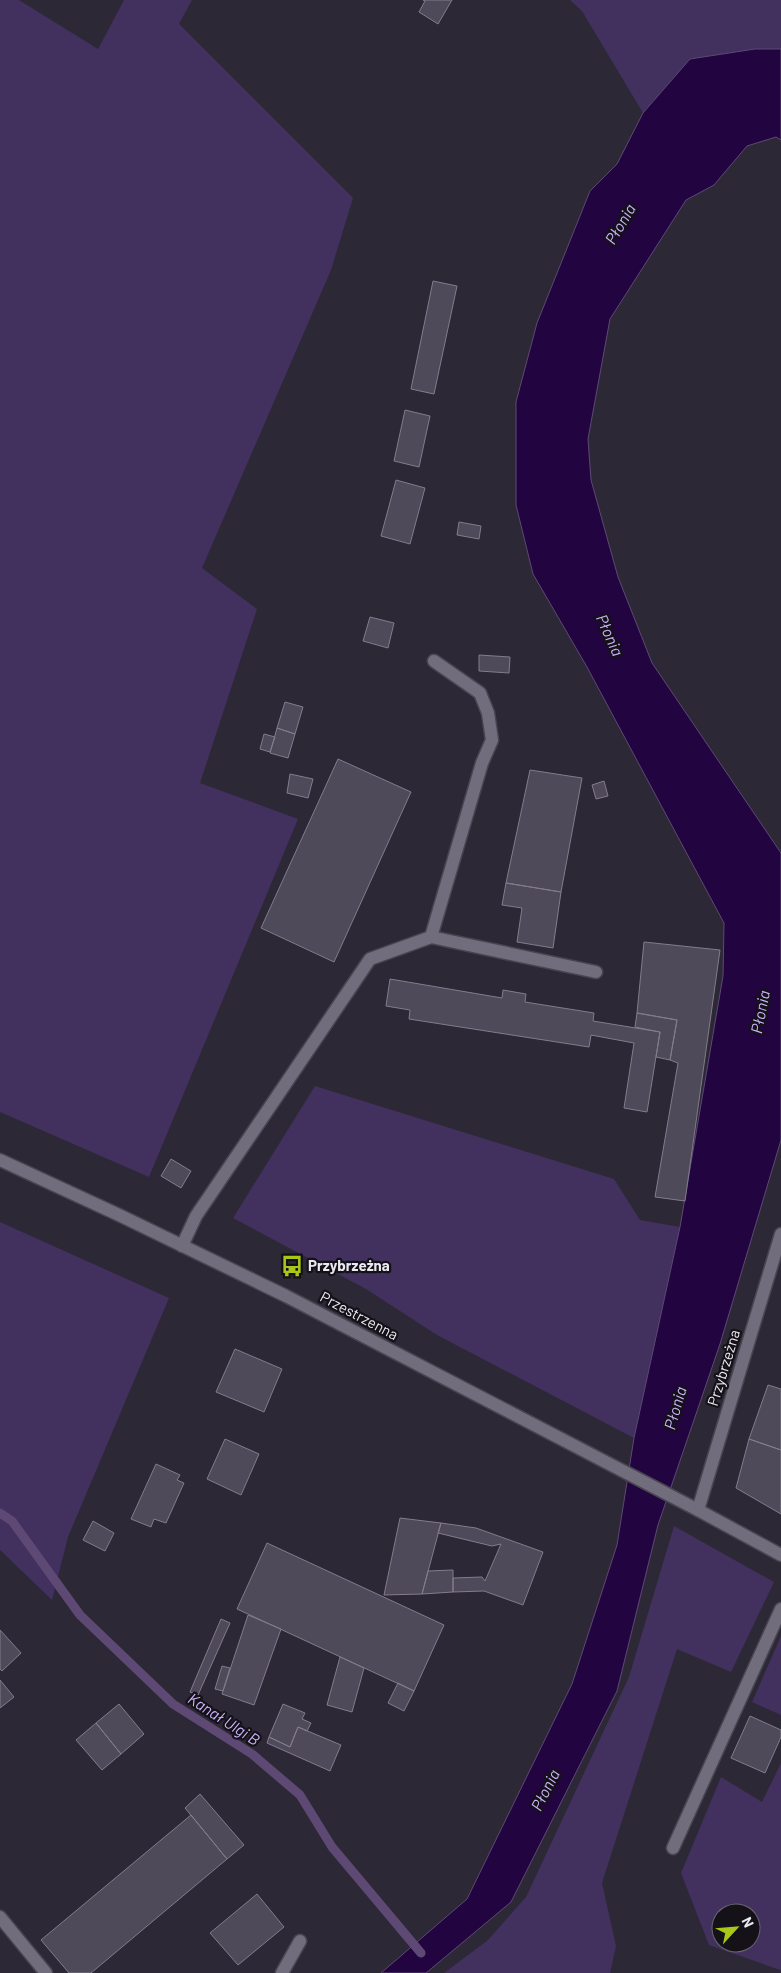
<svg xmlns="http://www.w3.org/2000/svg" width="781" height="1973" font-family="Barlow,sans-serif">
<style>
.green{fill:#42305e;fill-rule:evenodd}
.water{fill:#220540;stroke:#5e4975}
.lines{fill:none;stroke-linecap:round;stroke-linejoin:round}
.stream{stroke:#5e4975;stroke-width:9}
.building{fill:#4f4a59;stroke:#827c8d}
.service-casing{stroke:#484550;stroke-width:15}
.minor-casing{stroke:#484550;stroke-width:15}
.tertiary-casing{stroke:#484550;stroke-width:15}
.service{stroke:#726d7d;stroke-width:12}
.minor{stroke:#726d7d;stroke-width:12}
.tertiary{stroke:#726d7d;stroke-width:12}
.labels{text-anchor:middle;stroke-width:4.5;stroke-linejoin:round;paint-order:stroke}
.poi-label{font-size:15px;font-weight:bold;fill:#ebe8f1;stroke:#141218;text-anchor:start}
.street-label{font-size:15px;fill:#ebe8f1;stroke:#141218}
.water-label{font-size:16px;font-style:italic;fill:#ccb3fc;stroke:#141218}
</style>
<rect width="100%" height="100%" fill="#2d2836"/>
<!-- green -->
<path class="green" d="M0,0h19l79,49 26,-49h68l-13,24 174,174 -22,72 -129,298 55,41 -57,174 98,36 -149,358 -149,-65z
M570,0h211v49h-26l-65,10 -47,54 -61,-102z
M315,1086l299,93 26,41 40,7 -46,211 -197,-103 -71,-46 -133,-71z
M0,1222l169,76 -101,239 -16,63 -52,-50z
M674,1526l100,56 -43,90 -54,-23 -75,234 14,63 -6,27h-166l44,-33 38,-43 103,-220z
M781,1636v79l-29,-13z
M781,1763v207h-1l-71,-25 -28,-72 40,-96 41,25zM721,1913h30v30h-30z"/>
<!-- water -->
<path class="water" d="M755,49h26v91l-5,-3 -29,9 -33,39 -28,15 -76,119 -22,120 3,41 27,97 34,86 129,190v287l-61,204 -62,181 -41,166 -106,211 -85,71h-45l86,-74 105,-215 45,-139 17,-107 46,-211 43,-251 1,-53 -137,-256 -54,-93 -17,-69v-103l21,-79 53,-132 27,-27 26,-51 47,-54z"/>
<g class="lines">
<!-- stream -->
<path class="stream" d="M0,1513l12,8 68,94 93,89 79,50 48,41 32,52 89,106"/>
</g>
<!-- building -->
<path class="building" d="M423,0h29l-14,24 -19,-12 6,-11z
M433,281l24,5 -23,108 -23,-5z
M405,410l25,6 -11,51 -25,-6z
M396,480l29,8 -15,56 -29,-8z
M459,522l22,4 -2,13 -22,-4z
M370,617l24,6 -6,25 -25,-7z
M479,655l31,2 -1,16 -30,-2z
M285,702l18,5 -8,27 -18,-6z
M277,728l18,6 -7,24 -18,-5z
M264,734l11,3 -5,15 -10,-3z
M338,759l73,33 -77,170 -73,-34z
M530,770l52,8 -21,114 -55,-9z
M290,774l23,5 -5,19 -21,-5z
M604,781l4,15 -12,3 -4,-14z
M506,883l55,9 -8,56 -36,-6 5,-34 -20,-3z
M644,942l76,8 -35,251 -30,-4 23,-134 -8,-3 7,-40 -40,-7z
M390,979l112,19 1,-8 23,4 -1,8 69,11 -1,8 67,11 -13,80 -23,-4 10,-65 -43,-8 -2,12 -180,-28 1,-9 -24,-4z
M637,1013l40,7 -7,40 -14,-3 4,-25 -25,-5z
M171,1159l20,12 -10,17 -20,-12z
M235,1349l47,20 -18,43 -48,-20z
M768,1385l13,4v61l-32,-11z
M225,1439l34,15 -18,41 -34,-16z
M749,1439l32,11v64l-45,-26z
M156,1464l24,11 -3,5 7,3 -18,40 -12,-4 -3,8 -20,-8z
M400,1518l41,5 -19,71 -38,1z
M93,1521l21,12 -9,18 -22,-11z
M441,1523l35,5 67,24 -20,53 -39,-14 -31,1v-14l29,-1 3,4 16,-37 -9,2 -54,-13z
M267,1543l177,82 -30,66 -177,-82z
M453,1570v22l-31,2 6,-23z
M248,1615l33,14 -27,76 -32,-11z
M221,1619l9,4 -32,72 -8,-3z
M0,1630l21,23 -19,18 -2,-2z
M340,1657l24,11 -12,44 -25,-7z
M222,1666l8,2 -7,23 -8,-2z
M0,1680l14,17 -14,11z
M398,1683l16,8 -10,20 -16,-8z
M119,1704l25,30 -23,20 -25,-31z
M283,1704l22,9 -3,6 9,4 -4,8 -9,-4 -8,20 -21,-10z
M750,1716l31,14v7l-16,36 -34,-15z
M96,1723l25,31 -19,16 -26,-30z
M298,1727l43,18 -11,26 -63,-28 2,-6 21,10z
M200,1794l44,51 -17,14 -42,-51z
M191,1815l36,44 -136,114h-22l-28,-33z
M257,1894l27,33 -46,38 -28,-32z"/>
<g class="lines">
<!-- service casing -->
<g class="service-casing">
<path id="service" d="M431,937l51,-174 10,-23 -4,-27 -8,-20 -46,-32
M182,1246l14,-30 174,-257 61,-22 165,35
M673,1848l108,-239
M0,1917l46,56
M282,1973l18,-32"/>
</g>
<!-- minor casing -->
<g class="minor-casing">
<path id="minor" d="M698,1510l83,-276"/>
</g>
<!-- tertiary casing -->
<g class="tertiary-casing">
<path id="tertiary" d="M0,1160l119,55 167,81 412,214 83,45"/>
</g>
<!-- service -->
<use href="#service" class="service"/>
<!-- minor -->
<use href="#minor" class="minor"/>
<!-- tertiary -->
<use href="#tertiary" class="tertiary"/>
</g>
<!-- icons -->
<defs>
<g id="bus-bare" transform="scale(1.725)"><path d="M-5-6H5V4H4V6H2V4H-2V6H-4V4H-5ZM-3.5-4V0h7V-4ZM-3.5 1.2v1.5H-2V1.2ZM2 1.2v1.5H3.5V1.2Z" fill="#a9c719" stroke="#141218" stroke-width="2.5" paint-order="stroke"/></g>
</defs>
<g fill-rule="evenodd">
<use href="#bus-bare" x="292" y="1266"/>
</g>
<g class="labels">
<!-- poi labels -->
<g class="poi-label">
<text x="308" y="1271">Przybrzeżna</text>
</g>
<!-- street labels -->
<g class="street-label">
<text transform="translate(359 1316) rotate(28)" y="5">Przestrzenna</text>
<text transform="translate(724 1368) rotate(-73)" y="5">Przybrzeżna</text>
</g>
<!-- water labels -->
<g class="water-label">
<text transform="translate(620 224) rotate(-59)" y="6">Płonia</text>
<text transform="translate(610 635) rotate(66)" y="6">Płonia</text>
<text transform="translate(760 1012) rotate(-79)" y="6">Płonia</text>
<text transform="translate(675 1408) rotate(-74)" y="6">Płonia</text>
<text transform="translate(224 1719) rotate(33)" y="6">Kanał Ulgi B</text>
<text transform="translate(545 1790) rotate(-63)" y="6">Płonia</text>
</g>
</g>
<!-- north arrow -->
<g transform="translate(736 1928) rotate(64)"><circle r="24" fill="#141218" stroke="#6a686f"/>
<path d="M0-4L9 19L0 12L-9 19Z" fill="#a9c719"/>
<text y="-8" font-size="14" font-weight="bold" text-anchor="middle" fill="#ebe8f1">N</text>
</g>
</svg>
